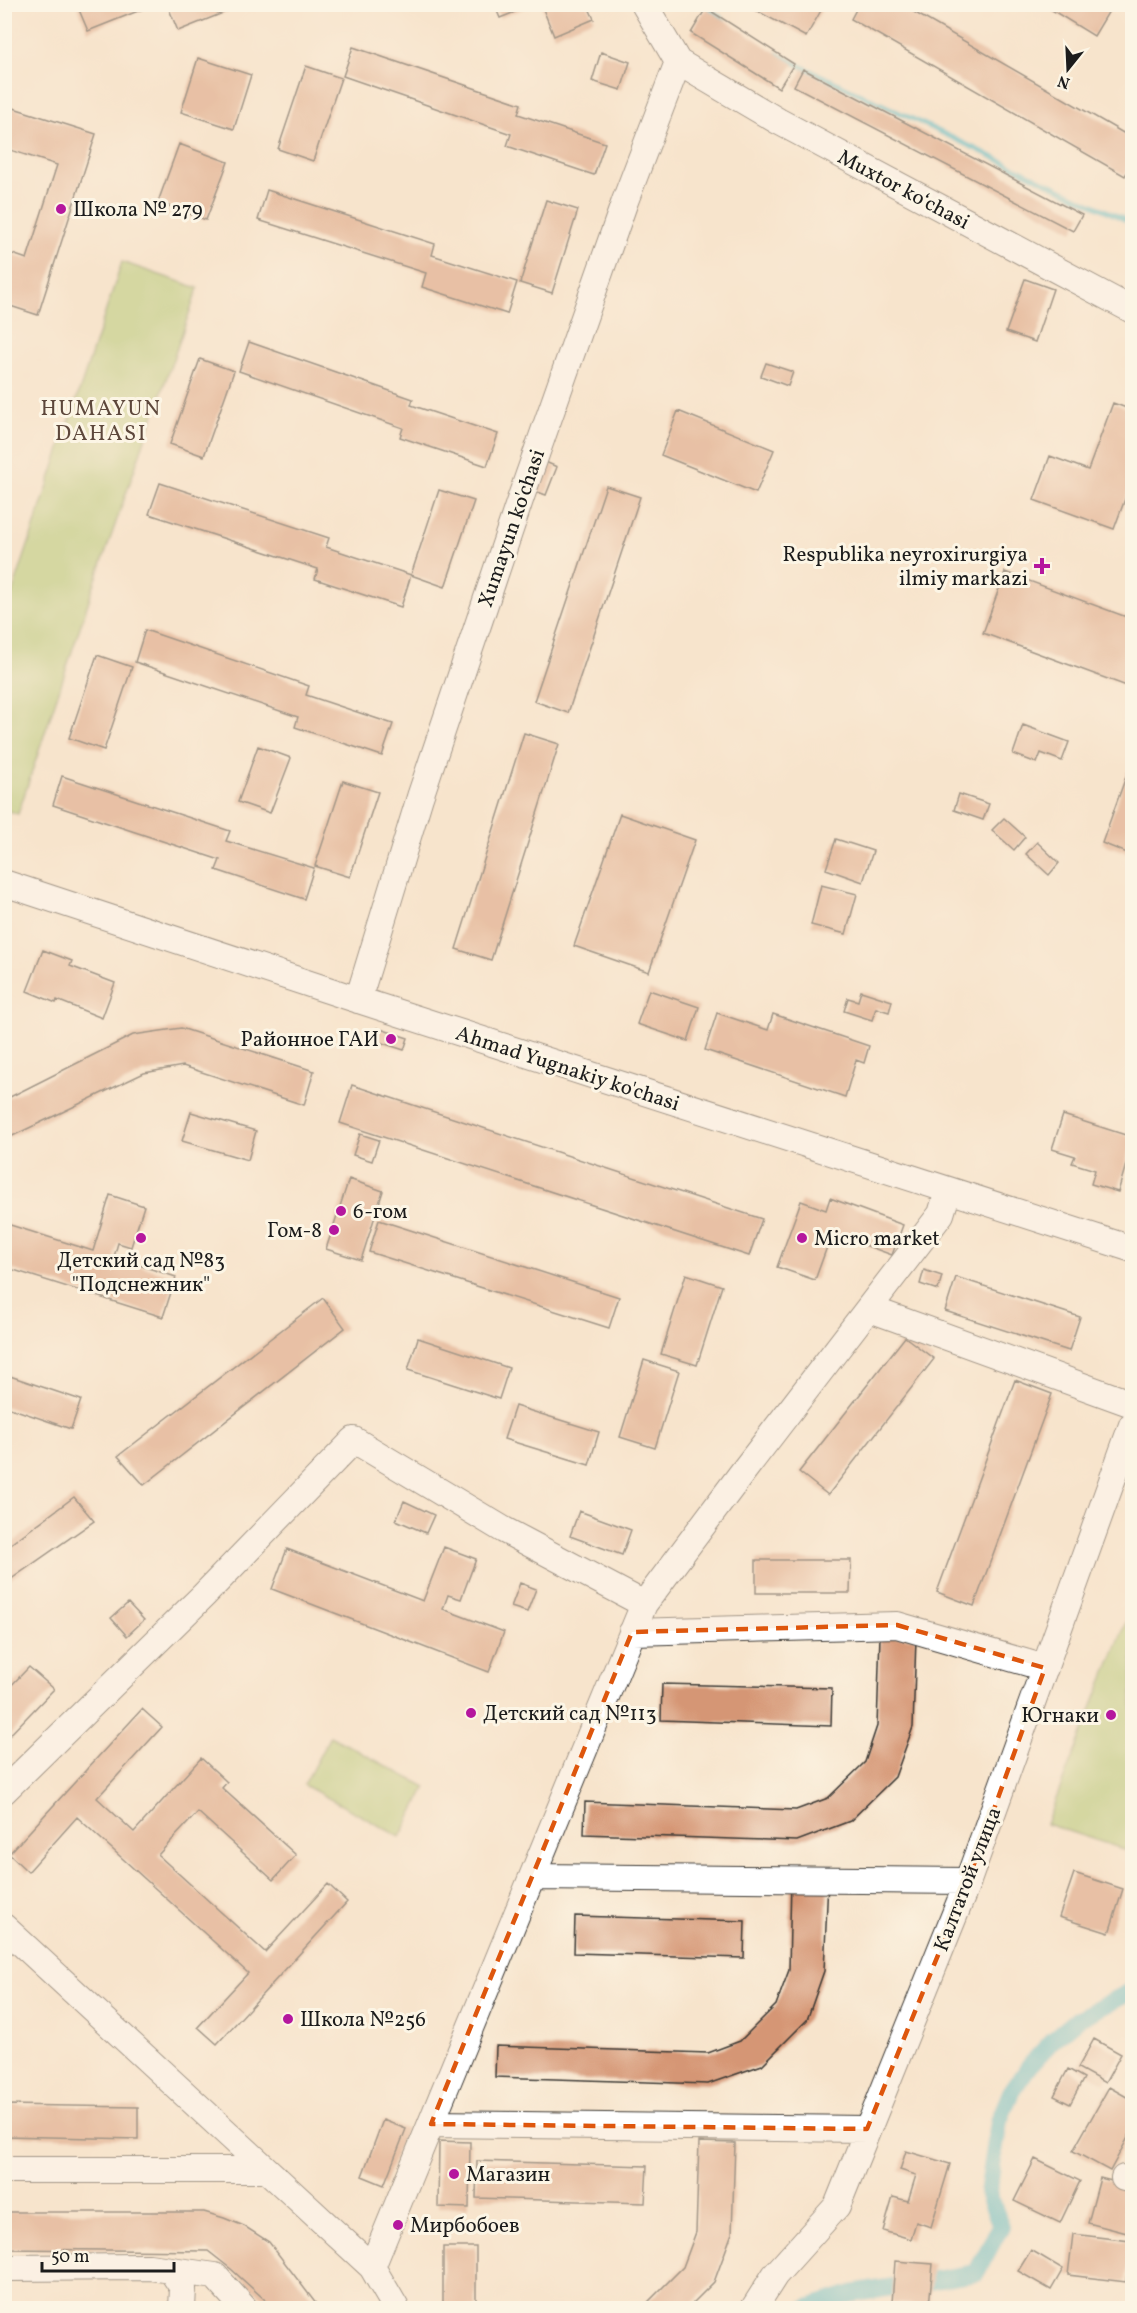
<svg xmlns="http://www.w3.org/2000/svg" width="1137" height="2313" font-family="Vollkorn,serif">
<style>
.green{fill:#aac76e;stroke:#637245;stroke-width:1.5}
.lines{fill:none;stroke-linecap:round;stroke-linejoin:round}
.stream{stroke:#4ab7c6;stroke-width:5}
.canal{stroke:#4ab7c6;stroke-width:18}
.building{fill:#d59674}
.minor-casing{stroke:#3d3a36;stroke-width:28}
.minor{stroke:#fff;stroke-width:26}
.marked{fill:none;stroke:#de560d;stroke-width:4.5;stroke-dasharray:12 8;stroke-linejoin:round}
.poi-dot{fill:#b5179e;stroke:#fcf5e5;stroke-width:2}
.labels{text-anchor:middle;stroke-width:6;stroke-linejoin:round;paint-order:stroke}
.street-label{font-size:21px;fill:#1c1c1c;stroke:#fcf5e5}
.poi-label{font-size:21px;fill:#1c1c1c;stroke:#fcf5e5;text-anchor:start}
.neighbourhood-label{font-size:22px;letter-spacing:1.5px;fill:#5d473b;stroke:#fcf5e5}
</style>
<rect width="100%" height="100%" fill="#fcf5e5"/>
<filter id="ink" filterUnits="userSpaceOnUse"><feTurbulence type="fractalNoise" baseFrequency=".0167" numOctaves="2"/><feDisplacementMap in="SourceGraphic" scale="12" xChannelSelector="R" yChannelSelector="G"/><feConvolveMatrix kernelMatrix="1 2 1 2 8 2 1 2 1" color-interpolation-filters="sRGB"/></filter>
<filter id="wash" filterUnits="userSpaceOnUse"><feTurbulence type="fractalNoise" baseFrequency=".008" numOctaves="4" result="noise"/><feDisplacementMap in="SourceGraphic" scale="24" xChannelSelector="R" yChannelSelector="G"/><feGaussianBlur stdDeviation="1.35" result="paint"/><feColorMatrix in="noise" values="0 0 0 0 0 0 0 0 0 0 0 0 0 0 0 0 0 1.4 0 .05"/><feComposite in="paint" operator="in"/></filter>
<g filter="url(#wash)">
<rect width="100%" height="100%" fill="#f7e4cc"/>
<!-- green -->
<path class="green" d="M122,262l76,26 -106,303 -74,223 -13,-4v-195z
M1132,1607v245l-86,-28z
M330,1736l96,51 -26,50 -96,-52z"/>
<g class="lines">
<!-- stream -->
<path class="stream" d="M705,4l18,16
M776,54l356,169"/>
<!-- canal -->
<path class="canal" d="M808,2308l43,-14 125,-21 25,-47 -13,-33 11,-72 12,-29 18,-26 23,-25 26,-22 54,-28"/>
</g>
<g id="blocks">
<!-- building -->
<path class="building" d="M167,4h76v1l-65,26z
M494,4h38v1l-32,13z
M541,4h46l7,15 -40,17z
M744,4h76l3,3 -17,30z
M859,4h41l232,134v25l-7,13 -274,-157z
M1042,4h67l3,2 -18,30z
M77,5h76l-65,26z
M706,8l88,56 -15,24 -88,-55z
M353,47l168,57 -3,10 87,29 -11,32 -87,-29 4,-12 -168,-58z
M601,52l29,10 -9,28 -29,-9z
M198,58l53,17 -17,54 -53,-17z
M306,66l35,12 -28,83 -35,-12z
M803,69l279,146 -9,16 -279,-145z
M4,105l92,29 -58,181 -34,-11v-53l23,8 30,-94 -53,-17z
M179,144l49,18 -22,58 -48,-18z
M267,190l168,54 -3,11 85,27 -10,32 -85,-27 4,-14 -168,-53z
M546,200l32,10 -26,83 -32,-10z
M1025,279l28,10 -18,53 -29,-10z
M249,342l164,57 -2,6 87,29 -11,32 -87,-29 3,-9 -164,-57z
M200,359l34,12 -30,85 -34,-12z
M766,363l27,9 -5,14 -27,-10z
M1113,403l19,7v70l-18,49 -80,-29 16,-44 38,14z
M678,411l96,39 -18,43 -95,-38z
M543,461l14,6 -11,28 -14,-5z
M160,483l169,55 -3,9 85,28 -10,32 -86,-28 3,-10 -169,-55z
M606,486l34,11 -72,216 -34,-12z
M439,490l35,11 -29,86 -34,-12z
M1005,572l127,47v69l-149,-55z
M145,630l164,56 -3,9 87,29 -11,32 -87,-29 3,-10 -163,-55z
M97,655l35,12 -28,83 -35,-12z
M1023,725l46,17 -7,19 -21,-8 -4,10 -24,-9z
M524,733l35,11 -68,216 -35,-11z
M258,746l33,12 -21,55 -32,-11z
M1132,760v95l-30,-12z
M62,776l168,55 -4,10 88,27 -10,31 -88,-29 4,-10 -167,-55z
M343,781l35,11 -28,85 -35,-11z
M959,794l30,10 -6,16 -29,-10z
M620,814l75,26 -46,132 -75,-26z
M1004,818l21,19 -11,13 -22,-20z
M836,839l37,12 -10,31 -37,-13z
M1037,842l22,21 -10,12 -23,-21z
M821,885l36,9 -11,40 -35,-9z
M43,950l29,11 -2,5 45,17 -13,35 -45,-18 -1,3 -29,-12z
M649,990l50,17 -11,34 -51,-17z
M861,991l31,10 -3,11 -13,-4 -4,12 -28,-9 4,-13 10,3z
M717,1013l51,17 5,-16 96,32 -5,17 -8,-3 -11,37 -140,-47z
M181,1028l133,43 -10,34 -121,-39 -39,7 -140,67v-40l129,-65z
M377,1028l31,10 -4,12 -31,-10z
M352,1085l410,134 -13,37 -409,-133z
M191,1112l65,19 -8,29 -66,-19z
M1063,1115l69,22v7l-14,48 -27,-8 4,-14 -23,-7 3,-7 -23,-7z
M360,1134l19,6 -7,21 -19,-6z
M349,1179l34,12 -22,69 -35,-11z
M110,1195l34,11 -13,41 -13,-4 -4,14 62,20 -13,40 -159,-50v-44l89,28z
M830,1198l73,27 -11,30 -60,-22 -17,47 -38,-13 24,-66 25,9z
M379,1220l240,77 -10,31 -240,-76z
M924,1270l18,6 -4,14 -18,-6z
M686,1274l36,12 -25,79 -36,-11z
M956,1277l124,40 -11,34 -124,-40z
M323,1298l22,30 -201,157 -26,-29z
M905,1337l29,22 -106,136 -29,-23z
M418,1338l91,30 -10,31 -91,-29z
M644,1360l35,11 -24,77 -35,-11z
M4,1374l77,26 -10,29 -67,-23z
M1015,1380l37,14 -78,212 -37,-14z
M515,1406l84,26 -10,33 -85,-26z
M74,1497l20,24 -90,63v-35z
M404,1501l30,14 -8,18 -30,-13z
M579,1511l52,19 -9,25 -52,-19z
M444,1547l32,12 -15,40 -13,-4 -5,14 61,23 -15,40 -217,-83 15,-40 136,52z
M756,1560h95l-1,33h-94z
M520,1583l16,6 -9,23 -16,-5z
M128,1603l16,17 -17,16 -16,-18z
M880,1636l36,2 -3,89 -18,50 -45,44 -53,20 -213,-7 1,-32 211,8 32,-12 37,-36 12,-36z
M29,1667l25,22 -50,52v-48z
M662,1684l170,4 -1,38 -170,-6z
M142,1709l20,18 -65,71 37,34 67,-74 26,24 -5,6 74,67 -23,25 -75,-68 -40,43 107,97 63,-68 19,18 -130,142 -19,-17 50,-54 -171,-156 -49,55 -19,-18z
M1074,1873l49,16 -14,44 -50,-16z
M791,1880l37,1 -4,90 -17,49 -45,45 -54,19 -213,-7 1,-31 212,7 32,-12 36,-36 13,-35z
M575,1916l170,5 -1,37 -170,-5z
M1094,2039l27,15 -16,29 -27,-15z
M1068,2069l16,9 -14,26 -16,-8z
M1109,2087l23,13v30l-22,41 -37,-20z
M4,2105l134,2v32l-134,-3z
M383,2120l23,9 -22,56 -22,-9z
M439,2141l31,1 -1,66 -31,-1z
M699,2142l36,1 -3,90 -18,49 -26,26h-54l13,-5 36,-36 13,-35z
M906,2151l44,13 -19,63 -15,-5 -5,17 -28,-8 10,-34 15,4 8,-26 -16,-5z
M1035,2159l45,22 -20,42 -46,-22z
M477,2161l170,5 -2,37 -169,-5z
M1100,2178l32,8v25l-5,22 -39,-10z
M4,2212h200l20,6 20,8 25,16 48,63 -4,3h-39l-43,-39 -23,-18 -204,-2z
M1073,2234l57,7 -4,41 -58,-7z
M443,2247h33v61h-33z
M1031,2250l32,19 -12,21 -33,-19z
M895,2261l38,3 -4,42 -37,-3z"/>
</g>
</g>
<g filter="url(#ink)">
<use href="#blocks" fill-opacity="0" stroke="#3d3a36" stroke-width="1.5"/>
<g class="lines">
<!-- minor casing -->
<g class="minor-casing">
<path id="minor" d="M644,4l34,58 100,59 354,189
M4,883l339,112 789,254
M358,1000l62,-203 101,-300 104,-296 53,-139
M870,1309l262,95
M632,1632l265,-7 148,43
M4,1791l200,-196 150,-155 150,90 140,74
M533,1877l435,4
M4,1927l368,340 24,41
M431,2124l436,5
M4,2170h263
M1124,2178l8,2
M372,2267l272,-663 98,-131 199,-259 7,-23
M4,2268l145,-1 22,3 12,18 -1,20
M171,2270l44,6 29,32
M754,2308l21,-33 62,-69 128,-317 167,-464"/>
</g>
<!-- minor -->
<use href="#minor" class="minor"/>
</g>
</g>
<!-- marked area -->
<path d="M0 0H1137V2313H0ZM897,1625l148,43 -80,221 -98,240 -436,-5 201,-492z" fill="#f7e4cc" fill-opacity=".55" fill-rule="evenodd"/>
<path class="marked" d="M897,1625l148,43 -80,221 -98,240 -436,-5 201,-492z"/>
<!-- markers -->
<g class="poi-dot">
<circle cx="61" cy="209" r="6"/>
<path d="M1039 557h6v6h6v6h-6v6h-6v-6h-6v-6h6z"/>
<circle cx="391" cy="1039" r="6"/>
<circle cx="341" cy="1211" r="6"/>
<circle cx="334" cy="1230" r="6"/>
<circle cx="141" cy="1238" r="6"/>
<circle cx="802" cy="1238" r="6"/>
<circle cx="471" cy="1713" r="6"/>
<circle cx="1111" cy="1715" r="6"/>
<circle cx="288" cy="2019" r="6"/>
<circle cx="454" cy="2174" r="6"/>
<circle cx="398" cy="2225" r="6"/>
</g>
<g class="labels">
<!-- street labels -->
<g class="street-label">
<text transform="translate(904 189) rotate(28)" y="7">Muxtor koʻchasi</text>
<text transform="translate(511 528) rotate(-71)" y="7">Xumayun ko'chasi</text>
<text transform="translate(568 1068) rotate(18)" y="7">Ahmad Yugnakiy ko'chasi</text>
<text transform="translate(967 1879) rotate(-69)" y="7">Калтатой улица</text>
</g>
<!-- poi labels -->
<g class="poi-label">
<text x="73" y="216">Школа № 279</text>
<text x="1028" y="561" text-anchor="end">Respublika neyroxirurgiya<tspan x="1028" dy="24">ilmiy markazi</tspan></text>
<text x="379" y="1046" text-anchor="end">Районное ГАИ</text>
<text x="353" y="1218">6-гом</text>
<text x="322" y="1237" text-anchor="end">Гом-8</text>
<text x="814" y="1245">Micro market</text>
<text x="141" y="1267" text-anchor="middle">Детский сад №83<tspan x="141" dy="24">"Подснежник"</tspan></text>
<text x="483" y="1720">Детский сад №113</text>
<text x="1099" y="1722" text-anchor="end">Югнаки</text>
<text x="300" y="2026">Школа №256</text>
<text x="466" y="2181">Магазин</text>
<text x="410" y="2232">Мирбобоев</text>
</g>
<!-- neighbourhood labels -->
<g class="neighbourhood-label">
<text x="101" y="415">HUMAYUN<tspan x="101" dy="25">DAHASI</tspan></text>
</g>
</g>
<!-- margin -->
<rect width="1137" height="2313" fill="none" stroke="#fcf5e5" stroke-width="24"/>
<!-- north arrow -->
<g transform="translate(1068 69) rotate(198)" stroke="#fcf5e5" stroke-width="4.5" paint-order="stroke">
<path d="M0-4.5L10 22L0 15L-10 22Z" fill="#1c1c1c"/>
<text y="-9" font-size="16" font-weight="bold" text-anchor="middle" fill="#1c1c1c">N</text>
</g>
<!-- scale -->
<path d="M42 2262v9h132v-9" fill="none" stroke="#1c1c1c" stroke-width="3"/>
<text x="51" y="2262" font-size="18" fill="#1c1c1c" stroke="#fcf5e5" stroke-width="4.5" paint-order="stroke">50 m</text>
</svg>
